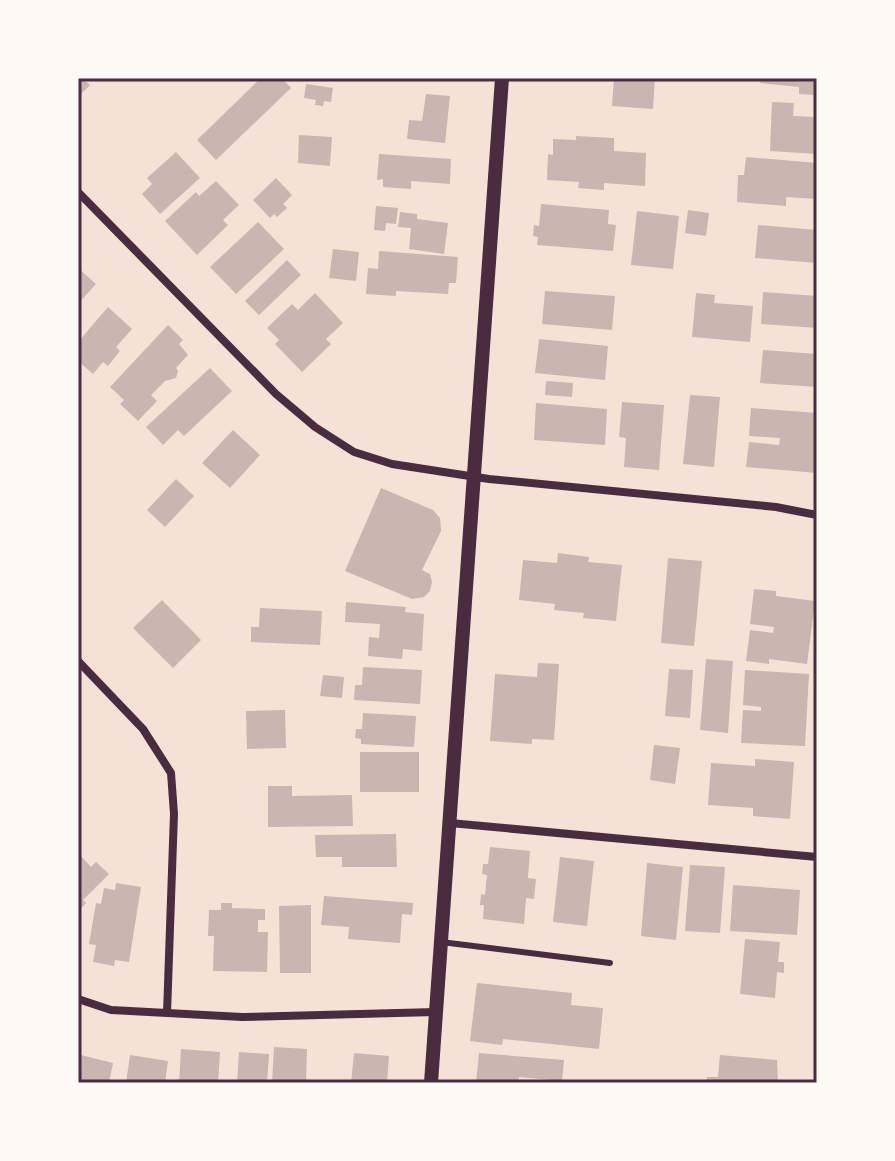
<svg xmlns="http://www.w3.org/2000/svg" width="895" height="1161" font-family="Barlow,sans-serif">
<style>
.building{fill:#ccb4b1}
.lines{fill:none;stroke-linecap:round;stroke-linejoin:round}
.service{stroke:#4a2c40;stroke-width:6}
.minor{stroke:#4a2c40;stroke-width:8}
.tertiary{stroke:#4a2c40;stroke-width:14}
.neatline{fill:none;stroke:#4a2c40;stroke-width:3}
</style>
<rect width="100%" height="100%" fill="#f7e1d7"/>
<!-- building -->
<path class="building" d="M78,78h8l-2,2 6,5 -12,12z
M261,78h21l9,10 -75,72 -19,-20z
M614,78h41l-2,31 -41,-3z
M761,78h56v11h-3v6l-15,-1v-7l-39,-4z
M306,84l27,4 -2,14 -7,-1 -1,5 -8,-1 1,-5 -12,-2z
M426,94l24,2 -5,47 -38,-4 2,-19 13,1z
M772,102l22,1 -1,13 24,1v37l-47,-3z
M299,135l33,2 -2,29 -32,-3z
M576,136l38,2v13l32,2 -1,33 -41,-3v7l-26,-2 1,-6 -32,-2 1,-26 5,1v-16l23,1z
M176,152l24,26 -40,36 -18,-20 10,-10 -5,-6z
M379,154l72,5 -1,25 -39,-3v8l-28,-2v-8l-6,1z
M746,157l71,6v36l-31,-2v9l-49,-4 1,-27h6z
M276,178l16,17 -9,9 4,4 -10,9 -3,-3 -4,4 -17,-18z
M216,181l23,24 -16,15 5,5 -31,30 -32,-34 31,-29 3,4z
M541,204l68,6 -1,14 8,1 -3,26 -76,-6 1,-8 -5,-1 1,-11 5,1z
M376,206l22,2 -2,16 -10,-1 -1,8 -11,-1z
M688,210l21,3 -3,23 -21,-3z
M637,211l42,5 -6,53 -42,-4z
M400,212l17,2v5l31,4 -4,31 -35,-5 2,-21 -13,-1z
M258,222l26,27 -48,45 -26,-27z
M758,225l59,5v33l-62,-5z
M333,249l26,3 -3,29 -27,-3z
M379,251l79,6 -2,26h-7l-1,11 -52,-3v5l-30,-2 2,-26 10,1z
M287,260l14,15 -42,40 -14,-14z
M78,268l18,16 -18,20z
M545,291l70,5 -3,34 -70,-6z
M763,292l54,4v32l-56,-4z
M315,293l28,30 -17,16 5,5 -29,28 -27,-28 4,-4 -12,-12 25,-24 6,6z
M696,293l19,2 -1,8 39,3 -3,36 -58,-5z
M108,307l24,22 -16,18 4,4 -12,15 -5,-4 -10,12 -15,-13v-19z
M168,325l15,15 -4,4 9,11 -12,13 2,3 -2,7 -11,3 -14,14 6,6 -19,20 -18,-17 4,-4 -14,-13z
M539,339l69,7 -3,34 -70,-7z
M763,350l54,4v33l-57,-4z
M210,368l22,23 -48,45 -6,-6 -15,15 -17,-18z
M546,381l27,2 -1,14 -27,-2z
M690,395l30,2 -6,70 -31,-3z
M622,402l42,3 -5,65 -35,-3 2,-29 -7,-1z
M536,403l71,6 -2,36 -71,-5z
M751,408l66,5v60l-71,-6 3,-25 30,3 1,-7 -31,-2z
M233,430l27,25 -30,33 -28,-25z
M176,479l18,17 -29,31 -18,-17z
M381,488l52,22 7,8 1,13 -19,39 8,4 2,8 -2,9 -6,6 -12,2 -67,-28z
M558,553l31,4 -1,5 34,3 -6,56 -33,-3 1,-5 -30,-3 1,-6 -36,-4 4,-40 34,3z
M668,558l34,3 -8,85 -33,-3z
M754,589l22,2v5l39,5 -8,63 -38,-5v5l-23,-3 4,-31 23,3 1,-6 -24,-3z
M162,600l39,40 -28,28 -40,-40z
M346,602l60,5 -1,5 19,2 -2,37 -19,-2 -1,10 -34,-3 1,-19 10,1 1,-14 -35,-2z
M260,608l62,3 -2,34 -69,-3v-15h8z
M706,659l27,2 -5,72 -28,-3z
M538,663l21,1 -5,76 -22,-1v5l-42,-3 5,-67 42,3z
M363,667l59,3 -2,34 -66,-4 1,-15h7z
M669,669l24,1 -3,48 -25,-2z
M745,670l64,4 -4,72 -64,-3 2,-33 18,1v-4l-18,-2z
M323,675l21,2 -2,21 -22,-2z
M285,710l1,38 -39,1 -1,-38z
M363,713l53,3 -2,31 -53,-3v-5l-6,-1 1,-9h6z
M654,745l26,3 -5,36 -25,-4z
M360,752h59v40h-59z
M755,759l39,3 -4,57 -37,-3v-8l-45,-3 3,-42 44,3z
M268,786h24v10l60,-1 1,31 -85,1z
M396,834l1,33h-55v-10h-26l-1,-22z
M490,847l40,4 -2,27 8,1 -2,20 -8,-1 -2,26 -41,-5 1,-14h-4l1,-11 4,1 2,-20 -5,-1 1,-10h5z
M78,853l13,14 5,-5 13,12 -26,26 3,3 -8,9z
M560,857l34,4 -7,65 -34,-4z
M647,863l36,4 -7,73 -35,-4z
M690,865l35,2 -5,66 -35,-2z
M116,883l25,4 -12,75 -14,-2 -1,6 -21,-4 3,-17 -7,-1 7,-41 5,1 3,-16 11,2z
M733,885l67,5 -3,45 -67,-4z
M324,896l89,7 -1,12 -10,-1 -2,29 -52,-4 1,-12 -28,-2z
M221,903h11v5l33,1v11h-7v12h10l-1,40 -54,-1 1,-35h-6l1,-26h12z
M311,905v68h-31l-1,-67z
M745,939l35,3 -2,20h6v11l-7,-1 -2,26 -35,-4z
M477,983l95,10 -1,12 32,3 -4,41 -96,-10 -1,6 -32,-4z
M274,1047l33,2 -1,34h-34z
M181,1049l39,3 -2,31h-39z
M239,1052l30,2 -2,29h-30z
M354,1053l35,3 -2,27h-36z
M479,1053l85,7 -2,21 -43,-4 -1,6h-42z
M81,1055l32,8 -4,20h-31v-27z
M130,1055l38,6 -3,22h-39z
M720,1055l57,5 1,23h-72l1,-6h11z"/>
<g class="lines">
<!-- service -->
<path class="service" d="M441,942l169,21"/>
<!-- minor -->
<path class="minor" d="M78,192l198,202 39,33 39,25 38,12 97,15 287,28 41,8
M78,661l65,68 28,44 3,41 -7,199
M450,823l367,34
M78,999l33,11 131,7 194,-5"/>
<!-- tertiary -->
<path class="tertiary" d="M431,1083l71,-1005"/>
</g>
<!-- border -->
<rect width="895" height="1161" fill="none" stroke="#fffaf5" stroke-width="160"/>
<rect x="80" y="80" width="735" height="1001" class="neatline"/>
</svg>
